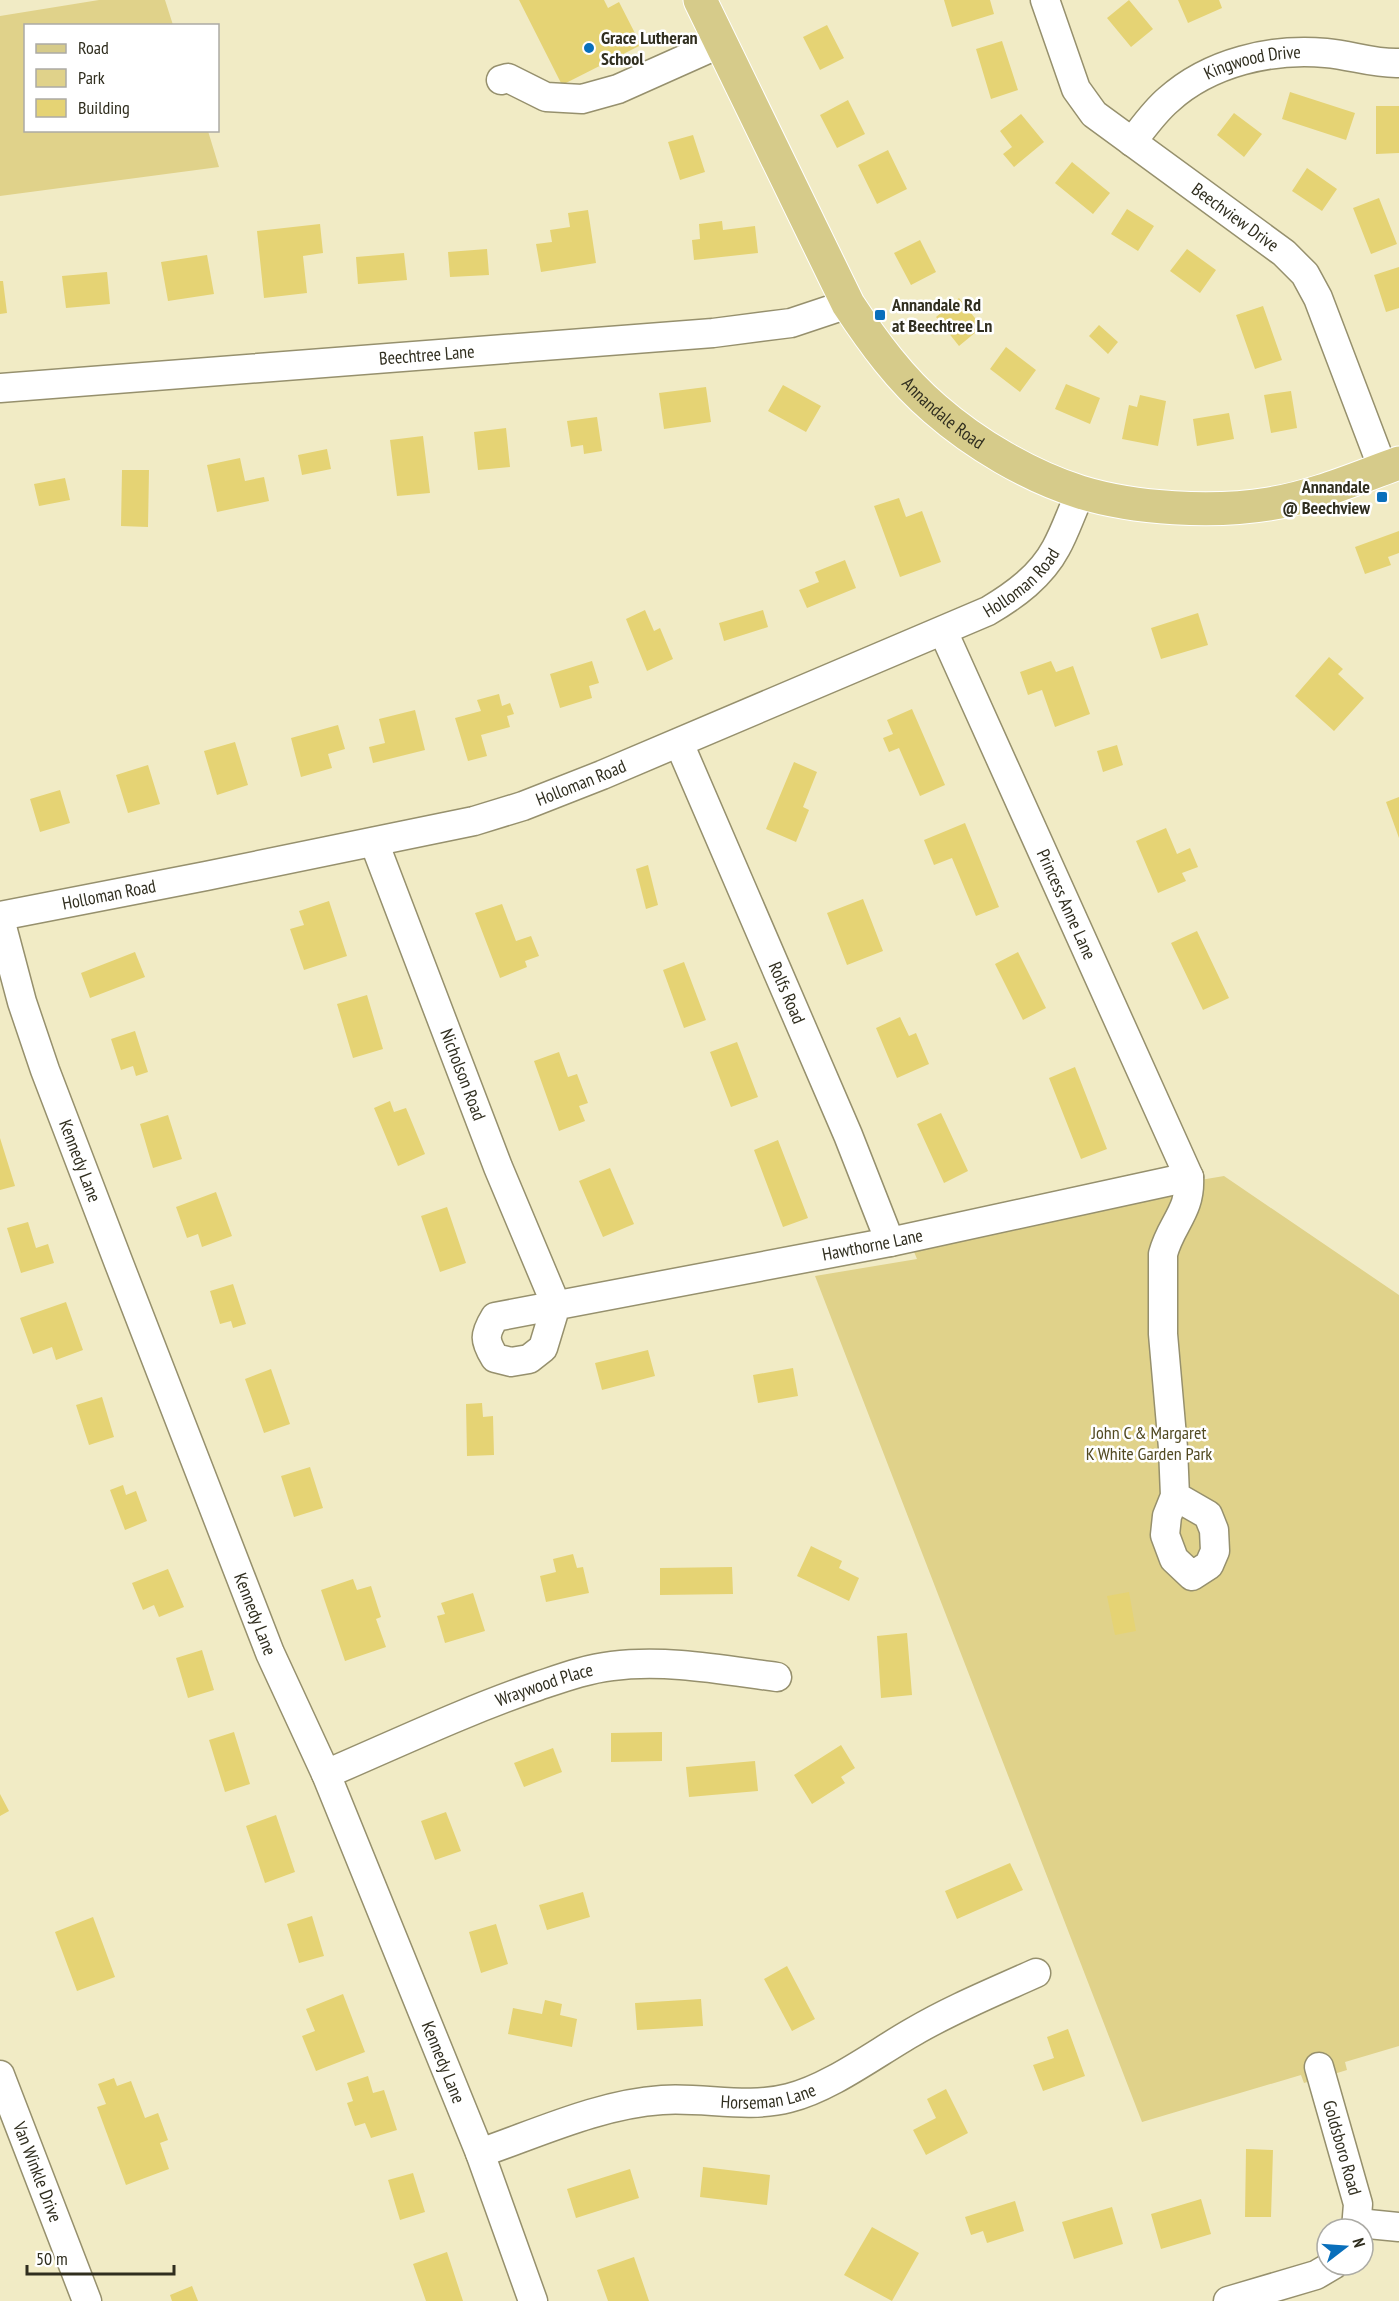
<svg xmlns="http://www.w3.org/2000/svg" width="1399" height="2301" font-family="'PT Sans Narrow',sans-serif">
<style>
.green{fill:#e0d28a}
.building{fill:#e5d374}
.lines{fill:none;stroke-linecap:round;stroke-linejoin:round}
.minor-casing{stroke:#96906d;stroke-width:31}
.major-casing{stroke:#fff;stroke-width:35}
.minor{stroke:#fff;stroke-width:28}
.major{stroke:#d6cb8a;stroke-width:33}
.poi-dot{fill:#096fbb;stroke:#fff;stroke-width:2}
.labels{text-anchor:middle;stroke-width:5;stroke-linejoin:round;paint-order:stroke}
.poi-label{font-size:18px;font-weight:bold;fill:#302e1f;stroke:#fff;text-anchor:start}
.street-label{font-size:18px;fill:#302e1f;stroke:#fff}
.park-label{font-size:18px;fill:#514921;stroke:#fff}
</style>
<rect width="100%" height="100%" fill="#f1ebc5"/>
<!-- green -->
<path class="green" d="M99,0h66l8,25 -147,1v104l182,1 11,36 -219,29v-180z
M1224,1176l175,119v751l-54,16 2,8 -43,13 -3,-8 -159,47 -327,-846 102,-17 -12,-29z"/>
<!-- building -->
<path class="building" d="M519,0h85l4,8 11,-6 22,43 -79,40z
M944,0h46l4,14 -42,13z
M1129,0l24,29 -22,18 -24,-29z
M1178,0h41l3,8 -34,15z
M827,25l17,33 -24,12 -17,-33z
M1002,41l16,49 -27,9 -15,-50z
M1290,92l65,21 -9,27 -64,-21z
M848,100l17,34 -28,14 -17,-33z
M1376,106h23v47l-23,1z
M1234,113l28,21 -18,23 -27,-22z
M1021,114l23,28 -30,25 -11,-13 9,-7 -12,-16z
M693,135l12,37 -25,8 -12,-38z
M888,150l19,39 -30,15 -19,-39z
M1072,162l38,31 -17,21 -38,-31z
M1307,168l30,21 -15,22 -30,-20z
M1379,198l18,46 -26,10 -18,-46z
M1127,209l27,17 -16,25 -27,-17z
M588,210l8,53 -55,9 -5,-28 16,-2 -2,-12 20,-3 -2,-14z
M722,221l1,9 32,-4 3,27 -64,7 -2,-20 8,-1 -1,-15z
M320,224l3,29 -20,3 4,37 -43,5 -7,-67z
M920,240l16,32 -25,13 -17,-32z
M487,249l2,26 -39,2 -2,-25z
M1187,249l29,21 -16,23 -30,-22z
M404,253l3,27 -49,4 -2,-27z
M207,255l7,39 -46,7 -7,-39z
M1399,267v41l-13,4 -12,-37z
M107,272l3,32 -44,4 -4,-32z
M0,281h3l4,32 -7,1z
M959,298l23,29 -23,19 -23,-29z
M1263,306l19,54 -27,9 -19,-54z
M1099,325l19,17 -10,12 -19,-18z
M1006,347l30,23 -16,22 -30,-23z
M1066,384l34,14 -10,26 -35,-15z
M783,385l38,21 -15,26 -38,-21z
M706,387l5,35 -47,7 -5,-36z
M1291,391l6,37 -26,5 -7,-38z
M1140,395l26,6 -8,45 -36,-7 7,-34 8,2z
M1229,413l5,26 -37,7 -4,-27z
M597,417l5,34 -18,3 -1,-9 -12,2 -4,-26z
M506,428l4,39 -32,3 -4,-38z
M423,436l7,57 -33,3 -7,-56z
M327,449l4,20 -29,6 -4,-20z
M240,458l5,23 19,-4 5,24 -52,11 -10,-47z
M122,470h27l-1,57 -27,-1z
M65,478l5,22 -31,6 -5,-22z
M899,498l7,19 16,-6 19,51 -41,15 -26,-71z
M1399,531v22l-11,4 3,8 -26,9 -10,-27z
M845,560l11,28 -49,20 -8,-18 20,-8 -4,-10z
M645,610l9,21 6,-3 13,31 -26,12 -21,-52z
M763,610l5,17 -44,14 -5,-18z
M1198,613l10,32 -47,14 -10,-31z
M1329,657l14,12 -5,5 26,24 -30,33 -39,-35z
M592,661l7,22 -10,3 3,12 -32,10 -10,-34z
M1051,661l5,11 17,-6 17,48 -35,13 -13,-37 -14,5 -8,-23z
M499,694l3,12 8,-3 4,11 -7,2 3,11 -29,8 6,21 -19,5 -13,-43 26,-7 -4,-11z
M912,709l33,76 -25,11 -21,-48 -10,4 -6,-14 10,-4 -6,-14z
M415,710l10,40 -52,13 -4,-16 16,-4 -6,-24z
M338,725l7,24 -17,5 4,14 -31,9 -10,-39z
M235,742l13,43 -31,10 -13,-44z
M1117,745l6,20 -20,7 -6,-21z
M794,762l23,10 -14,35 6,3 -13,32 -30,-13z
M148,765l12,39 -32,9 -12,-38z
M60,790l10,33 -30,9 -10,-33z
M1399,797v41l-13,-36z
M965,823l34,84 -23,9 -24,-58 -18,7 -10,-25z
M1166,828l11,26 13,-6 8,19 -16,6 4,8 -28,12 -22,-52z
M648,865l10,40 -12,4 -10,-40z
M863,899l20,52 -36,14 -20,-52z
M329,901l18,55 -43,14 -14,-41 14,-4 -5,-14z
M502,904l14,37 15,-5 8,20 -14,5 2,6 -27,11 -25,-65z
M1197,931l32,67 -26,12 -32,-67z
M135,952l10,25 -55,21 -9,-25z
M1018,952l28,56 -23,12 -28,-56z
M684,962l22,58 -22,8 -21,-58z
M367,995l16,54 -30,9 -16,-54z
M900,1017l9,19 7,-3 13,31 -32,14 -21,-50z
M135,1031l13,41 -12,4 -3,-10 -12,4 -10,-31z
M737,1042l21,55 -27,10 -21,-55z
M559,1052l9,25 9,-3 11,29 -9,3 6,15 -26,10 -25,-70z
M1075,1067l32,82 -26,10 -32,-81z
M390,1101l4,11 12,-4 19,46 -27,12 -24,-58z
M941,1113l27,58 -24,12 -27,-59z
M168,1115l14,44 -29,9 -13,-44z
M0,1138l15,48 -15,4z
M778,1140l30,78 -25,9 -29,-77z
M610,1168l24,56 -31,13 -24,-56z
M216,1192l16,44 -30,11 -4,-13 -11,4 -11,-31z
M447,1207l19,56 -26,9 -19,-56z
M28,1222l8,26 12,-4 6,19 -33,10 -14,-45z
M233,1284l13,40 -13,4 -2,-7 -11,3 -10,-33z
M66,1302l17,48 -27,10 -4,-13 -19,7 -13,-36z
M648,1350l7,26 -53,14 -7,-27z
M793,1368l5,28 -40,7 -5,-28z
M271,1369l19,55 -26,9 -19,-54z
M102,1397l12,40 -25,8 -13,-40z
M482,1403l1,14 10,-1 1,39 -27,1 -1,-52z
M310,1467l13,41 -29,9 -13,-41z
M123,1485l3,10 10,-4 11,30 -22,9 -15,-40z
M811,1546l31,15 -3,7 20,10 -10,23 -52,-25z
M573,1554l4,14 6,-1 6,26 -43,9 -6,-26 16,-4 -3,-13z
M732,1567l1,27 -73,1v-27z
M168,1569l16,38 -25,10 -5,-12 -11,5 -11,-27z
M353,1579l4,11 14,-4 10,31 -5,2 10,28 -41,14 -24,-71z
M1129,1592l7,39 -21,4 -8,-39z
M473,1593l12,38 -40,12 -8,-27 8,-2 -4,-11z
M907,1633l5,62 -31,3 -4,-62z
M202,1650l12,40 -26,8 -12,-40z
M234,1732l16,52 -25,8 -16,-52z
M662,1732v29l-51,1v-29z
M841,1745l14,23 -14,9 4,6 -33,21 -18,-29z
M553,1748l9,24 -38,15 -10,-24z
M755,1761l3,30 -69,6 -3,-30z
M0,1794l9,17 -9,5z
M446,1812l15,39 -26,9 -14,-39z
M276,1815l19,57 -30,11 -19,-57z
M1010,1863l13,27 -66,29 -12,-28z
M583,1892l7,25 -43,13 -8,-25z
M312,1916l12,40 -25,7 -12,-39z
M93,1917l22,60 -38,14 -22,-59z
M496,1924l12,40 -27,9 -12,-41z
M787,1966l28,53 -23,12 -28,-52z
M343,1994l22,58 -49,19 -14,-35 13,-5 -9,-22z
M701,1999l2,27 -66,4 -2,-27z
M545,2000l17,4 -2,11 17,4 -5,28 -64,-13 5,-26 29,6z
M1068,2029l17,47 -42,15 -10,-26 21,-7 -7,-21z
M368,2076l5,17 11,-3 13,40 -26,8 -6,-15 -10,3 -8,-23 6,-2 -6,-18z
M114,2078l3,8 14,-5 14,37 13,-5 10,27 -8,3 9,26 -43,16 -29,-78 9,-3 -8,-20z
M946,2089l22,44 -42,22 -13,-25 23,-12 -9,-19z
M1246,2149l27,1 -2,67h-26z
M703,2167l67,8 -3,30 -67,-8z
M630,2169l9,29 -63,20 -9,-29z
M413,2173l12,39 -25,8 -12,-40z
M1201,2199l10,35 -50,15 -10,-35z
M1015,2201l9,30 -37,12 -4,-12 -12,4 -6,-18z
M1112,2207l11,37 -49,15 -12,-37z
M872,2227l47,26 -27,48 -48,-26z
M447,2252l16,49h-37l-13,-37z
M634,2257l15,44h-41l-11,-31z
M192,2286l6,15h-26l-2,-6z"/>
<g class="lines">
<!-- minor casing -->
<g class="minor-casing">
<g id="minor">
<path id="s1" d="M1045,0l31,89 18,25 190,139 21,21 13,24 65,171"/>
<path d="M501,80l7,-2 38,19 36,2 36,-10 103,-46"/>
<path id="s2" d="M1132,142c11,-14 22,-30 36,-42 42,-38 104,-52 158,-47 25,2 48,11 73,10"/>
<path id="s3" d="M0,388l713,-55 78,-10 57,-19"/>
<path id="s4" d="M943,631l246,546c2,35 -18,46 -26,77v80l10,114 2,48 -8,20 -2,19 9,24 18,17 17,-11 6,-14 -1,-21 -6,-15 -33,-19"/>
<path id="s5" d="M679,743l169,392 42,107"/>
<path id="s6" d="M374,842l124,325 58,138 -13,43 -14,11 -18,3 -16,-4c-11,-18 -11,-23 0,-41l395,-75 299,-65"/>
<path id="s7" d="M0,916l206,-40 268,-55 49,-15 79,-31 386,-164c27,-16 53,-35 68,-63 10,-18 16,-38 25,-56"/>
<path id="s8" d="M0,919l22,83 23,68 73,191 152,392 56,121 154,379 53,148"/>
<path id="s9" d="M326,1774c70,-30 139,-63 212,-88 24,-8 48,-17 74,-20 55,-7 111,4 165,11"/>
<path id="s10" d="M1319,2067l39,137 -2,25"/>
<path id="s11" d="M0,2075l87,226"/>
<path id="s12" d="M480,2153c58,-20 120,-49 182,-53 43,-3 85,9 127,-2 41,-10 87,-45 124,-66 39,-23 81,-40 123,-59"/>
<path d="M1358,2223l41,4"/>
<path d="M1228,2301l88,-26 17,-10"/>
</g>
</g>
<!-- major casing -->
<g class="major-casing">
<g id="major">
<path id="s13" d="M700,0l148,304c25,38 52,75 87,105 40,35 94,67 145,83 55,17 133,21 189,12 45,-7 88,-26 130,-41"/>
</g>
</g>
<!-- minor -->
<use href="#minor" class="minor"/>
<!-- major -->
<use href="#major" class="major"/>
</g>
<!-- markers -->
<g class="poi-dot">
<circle cx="589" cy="48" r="6"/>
<rect x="874" y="309" width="12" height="12" rx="3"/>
<rect x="1376" y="491" width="12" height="12" rx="3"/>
</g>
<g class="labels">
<!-- poi labels -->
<g class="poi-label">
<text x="601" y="44">Grace Lutheran<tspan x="601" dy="21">School</tspan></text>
<text x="892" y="311">Annandale Rd<tspan x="892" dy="21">at Beechtree Ln</tspan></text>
<text x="1370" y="493" text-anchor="end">Annandale<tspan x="1370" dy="21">@ Beechview</tspan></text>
</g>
<!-- street labels -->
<g class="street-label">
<text dy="6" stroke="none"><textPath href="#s2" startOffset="150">Kingwood Drive</textPath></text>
<text dy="6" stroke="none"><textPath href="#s1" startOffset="300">Beechview Drive</textPath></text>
<text dy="6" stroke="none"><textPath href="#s3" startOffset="428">Beechtree Lane</textPath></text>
<text dy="6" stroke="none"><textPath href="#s13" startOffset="484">Annandale Road</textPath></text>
<text dy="6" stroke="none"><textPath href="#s7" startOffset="1083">Holloman Road</textPath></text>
<text dy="6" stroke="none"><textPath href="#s7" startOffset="597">Holloman Road</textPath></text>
<text dy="6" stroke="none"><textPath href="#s7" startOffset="111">Holloman Road</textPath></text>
<text dy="6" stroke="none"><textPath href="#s4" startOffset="300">Princess Anne Lane</textPath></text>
<text dy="6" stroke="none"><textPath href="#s5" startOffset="272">Rolfs Road</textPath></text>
<text dy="6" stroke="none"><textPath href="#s6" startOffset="249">Nicholson Road</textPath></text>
<text dy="6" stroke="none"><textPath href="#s8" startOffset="255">Kennedy Lane</textPath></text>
<text dy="6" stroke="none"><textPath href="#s6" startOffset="1024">Hawthorne Lane</textPath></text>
<text dy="6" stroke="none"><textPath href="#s8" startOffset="741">Kennedy Lane</textPath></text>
<text dy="6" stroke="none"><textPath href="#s9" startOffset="236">Wraywood Place</textPath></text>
<text dy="6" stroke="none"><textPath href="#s8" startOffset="1227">Kennedy Lane</textPath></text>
<text dy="6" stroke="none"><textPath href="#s12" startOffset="297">Horseman Lane</textPath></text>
<text dy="6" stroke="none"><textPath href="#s10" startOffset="84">Goldsboro Road</textPath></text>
<text dy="6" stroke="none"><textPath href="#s11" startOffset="104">Van Winkle Drive</textPath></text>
</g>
<!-- park labels -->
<g class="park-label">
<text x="1149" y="1439">John C &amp; Margaret<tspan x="1149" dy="21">K White Garden Park</tspan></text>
</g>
</g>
<!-- legend -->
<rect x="24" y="24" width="195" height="108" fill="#ffffff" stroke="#acaba5" stroke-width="1.5"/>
<rect x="36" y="44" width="30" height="9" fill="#d6cb8a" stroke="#acaba5" stroke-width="1.5"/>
<text x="78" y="54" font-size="18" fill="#302e1f">Road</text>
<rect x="36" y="69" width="30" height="18" fill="#e0d28a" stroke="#acaba5" stroke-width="1.5"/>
<text x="78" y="84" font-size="18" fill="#302e1f">Park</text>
<rect x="36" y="99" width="30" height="18" fill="#e5d374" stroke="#acaba5" stroke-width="1.5"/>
<text x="78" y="114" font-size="18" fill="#302e1f">Building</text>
<!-- north arrow -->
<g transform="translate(1345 2247) rotate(73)"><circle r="28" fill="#ffffff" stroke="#acaba5" stroke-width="1.5"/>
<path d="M0-4.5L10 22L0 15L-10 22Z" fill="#096fbb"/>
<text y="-9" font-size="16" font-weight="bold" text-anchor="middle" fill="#302e1f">N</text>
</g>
<!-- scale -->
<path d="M27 2265v9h147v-9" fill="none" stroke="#302e1f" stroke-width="3"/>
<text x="36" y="2265" font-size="18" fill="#302e1f" stroke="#ffffff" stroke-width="4.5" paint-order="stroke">50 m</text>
</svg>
